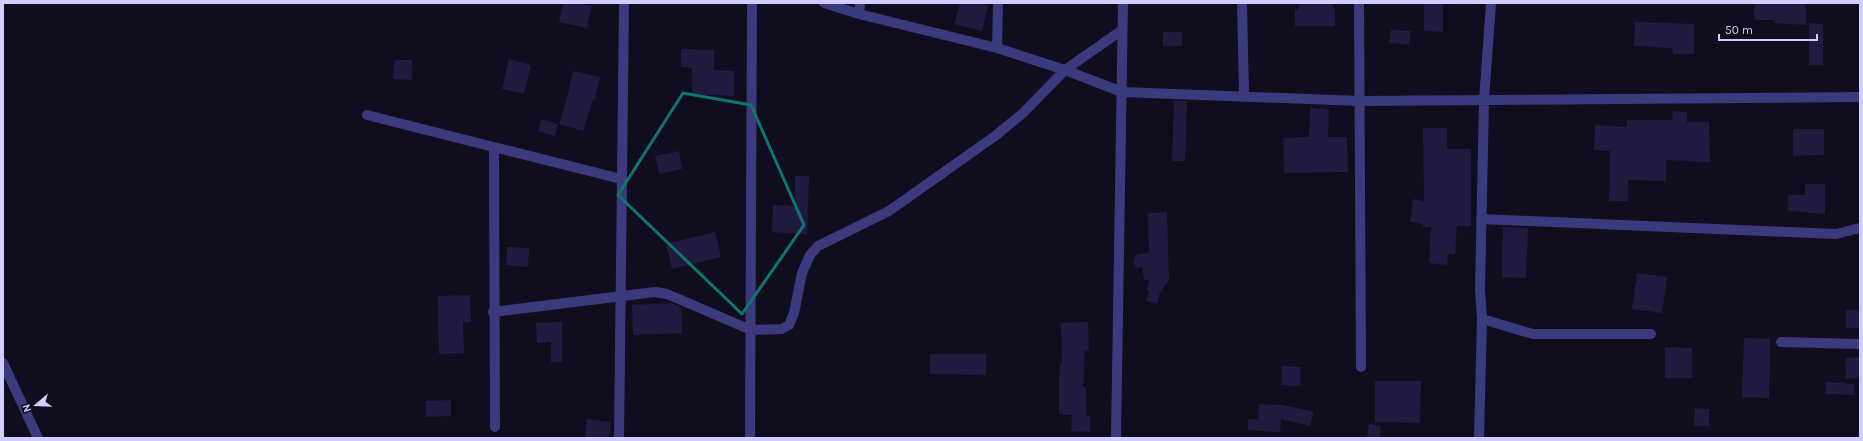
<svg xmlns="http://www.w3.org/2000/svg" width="1863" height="441" font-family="Karla,sans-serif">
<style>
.building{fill:#211a3f}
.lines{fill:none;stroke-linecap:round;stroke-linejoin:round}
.minor{stroke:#3b3a7c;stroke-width:10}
.marked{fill:none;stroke:#0f766e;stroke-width:3;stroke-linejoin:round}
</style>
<rect width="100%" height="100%" fill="#100d1f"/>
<!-- building -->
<path class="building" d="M563,3h12l17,3 -5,22 -28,-6z
M960,3h18l10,3 -6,25 -28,-7z
M1298,3h35v6h2v17h-40v-16h4z
M1424,3h19v29l-19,-1z
M1754,3h52v22l-32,-2v-3h-20z
M1635,22l59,2v30h-21l-1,-6 -38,-2z
M1809,23l14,1v41h-14z
M1391,30l20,1 -2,14 -20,-2z
M1163,32h19v14h-19z
M681,49l33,1v20l20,1v25l-42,-2v-26l-11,-1z
M509,59l22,6 -7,29 -22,-5z
M394,60h18v20l-19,-1z
M573,71l27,6 -5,22h-2l-10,32 -24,-7 8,-26z
M1174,100l13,1 -2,60h-13z
M1310,108l19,1 -1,28h19l1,35 -64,1 -1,-35 26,-1z
M1673,111l14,1v10h22l1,40 -44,-2v21l-38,-1v21h-19l1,-50 -16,-1 1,-25 32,2v-7h45z
M541,119l17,5 -3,12 -17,-5z
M1423,128h24v21h24v77h-14l-2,28h-7l-1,11 -18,-2 2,-36h-8v-3l-13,-2 3,-23 11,2z
M1793,129h31v26l-31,1z
M679,151l3,18 -23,5 -4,-18z
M795,176h14l-2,58 -35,-2 1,-27 22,1z
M1805,184h20v30l-37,-3v-16h17z
M1167,212l2,67 -10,16 -2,9 -11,-3 3,-10h-3l4,-10 -6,-2 -2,-12 -6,1 -3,-6 3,-7 13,-2 -1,-40z
M1503,227l25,1 -2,50 -24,-1z
M715,232l6,25 -49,12 -6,-25z
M507,247l22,1 -1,19 -22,-2z
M1637,273l30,4 -5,36 -30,-4z
M470,295l1,27h-8l1,31 -25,1 -1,-58z
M672,303l9,4 1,26 -49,2 -1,-30z
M1846,310h14v18h-14z
M562,322v40h-11v-20l-14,1 -1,-20z
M1088,322l1,28h-4l-2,37h3v28l4,1v16l-19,-1 1,-16 -13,-1v-34l1,-17h2l-1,-40z
M1744,338l26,1 -1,59 -27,-1z
M1665,347l27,1v30h-27z
M930,354h56v21l-56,-1z
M1860,357v21l-14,1 -1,-21z
M1282,366l19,1 -1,19 -19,-1z
M1375,381h46l-1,42 -45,-1z
M1826,382l28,2v11l-28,-1z
M451,400v16l-25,1v-16z
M1259,404l24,1 31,7 -4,14 -29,-7 -1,13 -32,-2v-11l10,1z
M1695,408l14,1v17h-15z
M587,419l24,3 -2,16h-24z
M1369,424l12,2 -1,12h-13z"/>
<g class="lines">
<!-- minor -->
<path class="minor" d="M824,3l35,11 138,34 68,22 57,22 238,9 500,-4
M1242,3l2,93
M1359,3l2,364
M1491,3l-7,97 -4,190 2,29 51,15h118
M859,14l1,-11
M997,48l1,-45
M367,115l254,64
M494,147l1,280
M1481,219l355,15 24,-6
M493,312l162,-20 12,2 84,36 31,-1 7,-4 5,-12 8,-40 8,-18 8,-9 71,-35 106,-75 28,-23 42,-43 57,-40
M1781,342l79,2
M3,363l35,75
M619,438l5,-435
M750,438l2,-435
M1116,438l7,-435
M1479,438l3,-119"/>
</g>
<!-- marked area -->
<path class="marked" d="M683,93l68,12 53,120 -62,89 -124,-119z"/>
<!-- border -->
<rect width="1863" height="441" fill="none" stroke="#d1cefd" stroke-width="8"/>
<!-- north arrow -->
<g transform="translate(36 405) rotate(251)" stroke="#100d1f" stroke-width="3" paint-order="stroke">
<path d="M0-3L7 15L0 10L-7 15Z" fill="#d1cefd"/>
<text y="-6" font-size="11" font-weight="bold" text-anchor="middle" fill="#d1cefd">N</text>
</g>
<!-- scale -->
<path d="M1719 34v6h98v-6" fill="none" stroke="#d1cefd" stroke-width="2"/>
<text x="1725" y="34" font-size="12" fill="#d1cefd" stroke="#100d1f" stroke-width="3" paint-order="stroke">50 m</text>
</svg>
